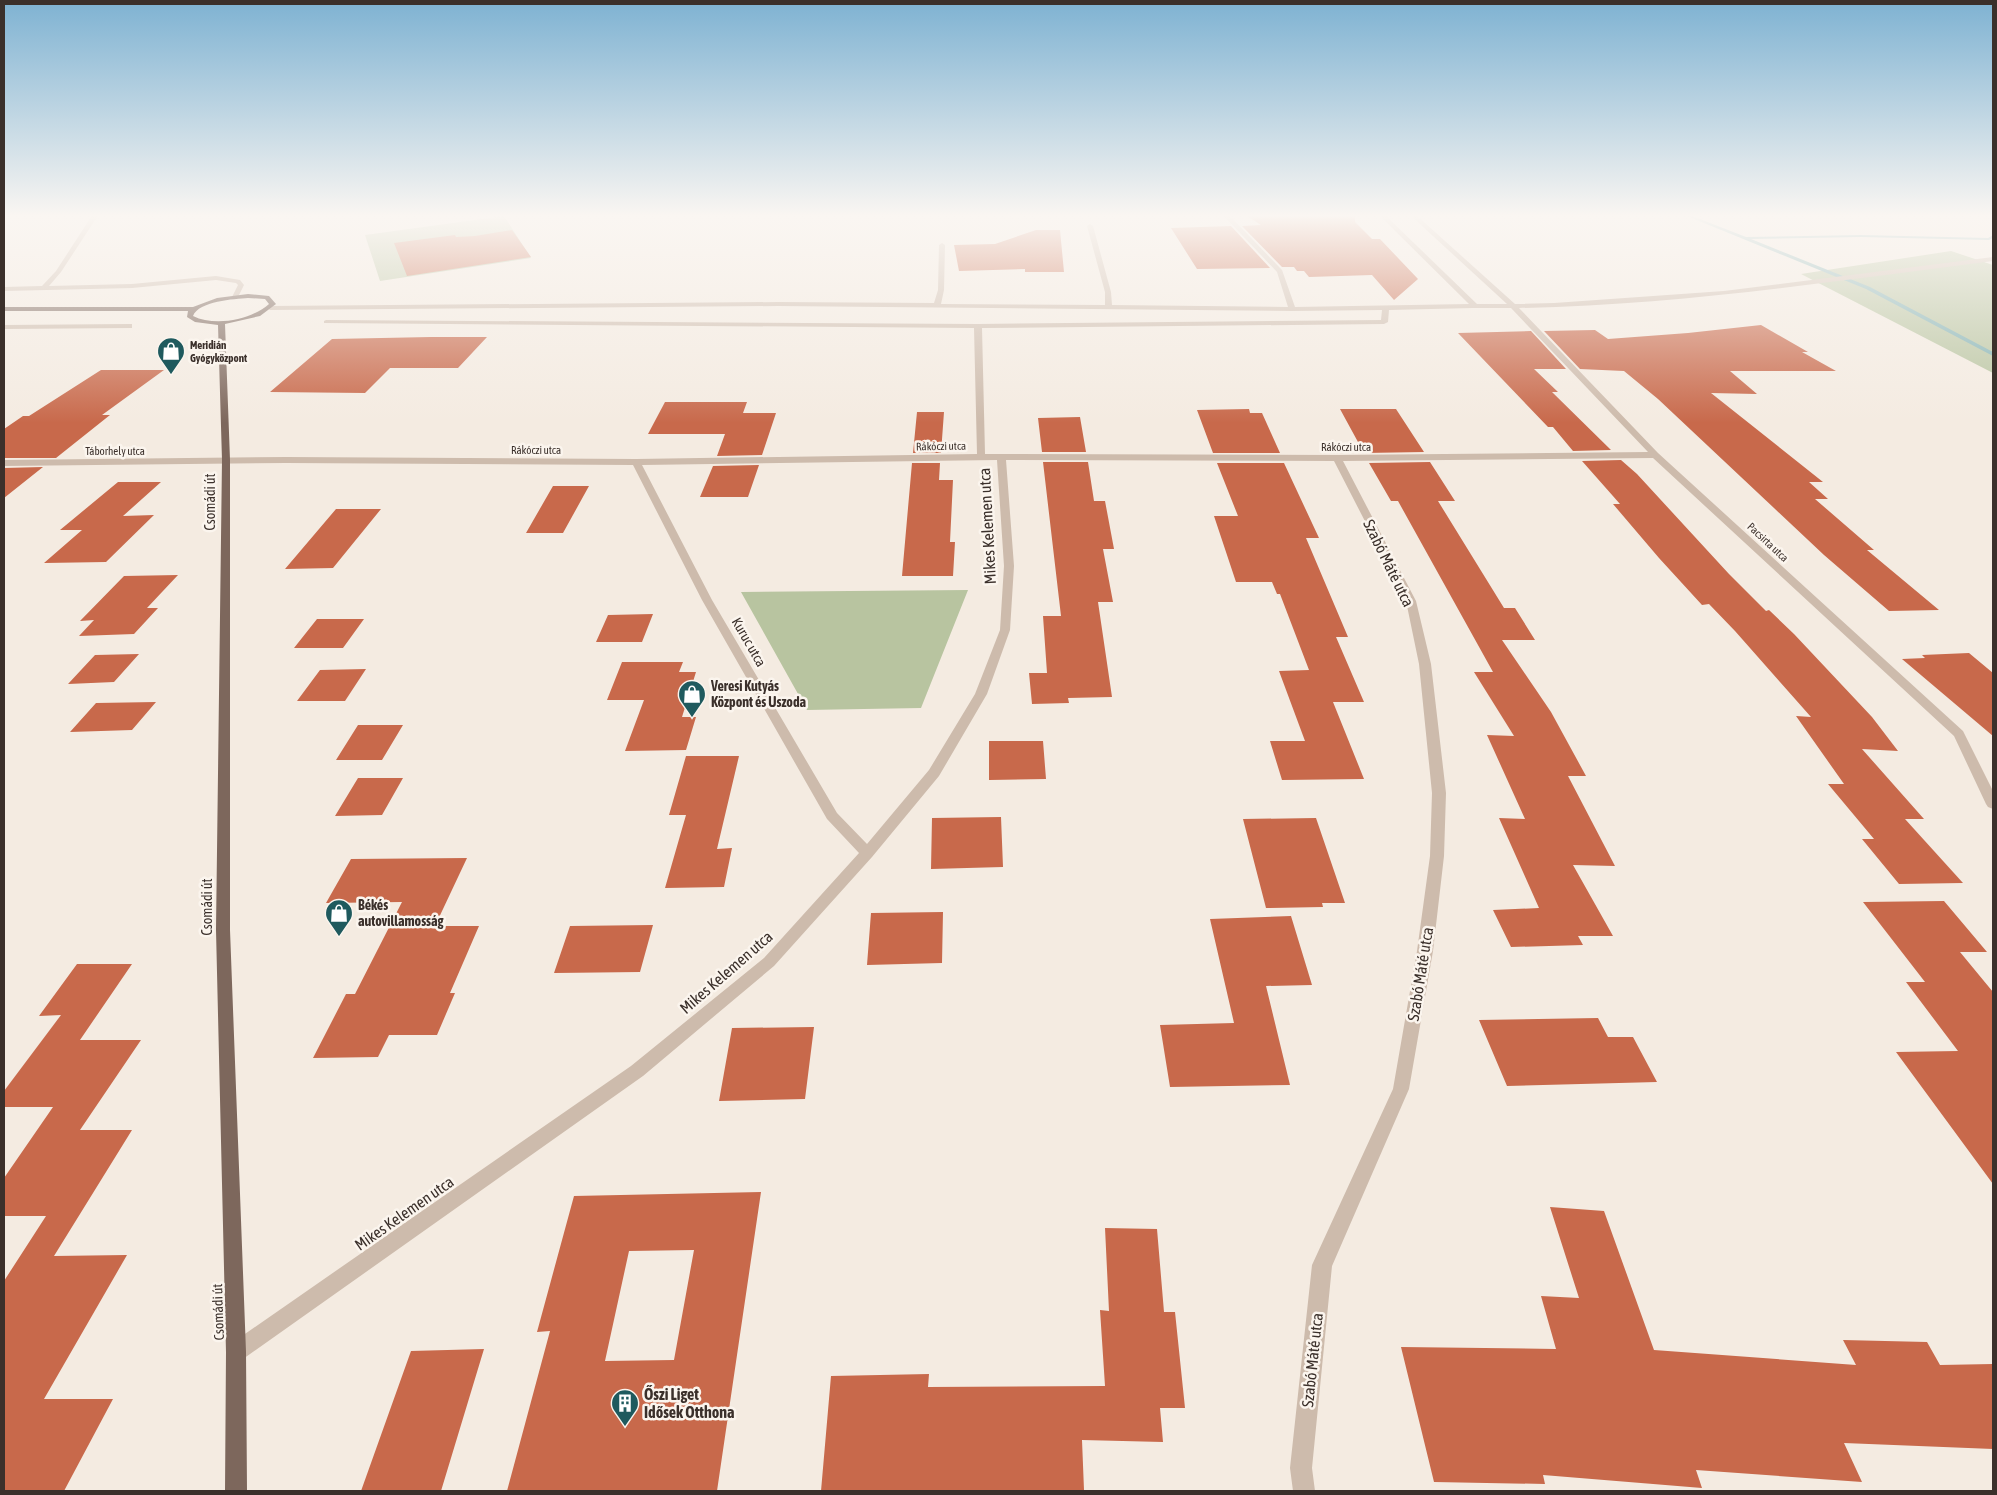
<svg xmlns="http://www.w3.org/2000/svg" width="1997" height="1495" font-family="'Asap Condensed',sans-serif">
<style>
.green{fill:#b8c4a0}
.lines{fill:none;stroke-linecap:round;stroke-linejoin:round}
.stream{fill:#7fb0b2;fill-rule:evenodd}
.building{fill:#c8694b;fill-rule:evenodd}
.minor{fill:#cdbbac;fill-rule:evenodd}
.major{fill:#7d675c;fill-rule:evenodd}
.labels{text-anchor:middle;stroke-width:5;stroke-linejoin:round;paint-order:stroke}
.far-poi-label{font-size:11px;font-weight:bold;fill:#3b302b;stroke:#fbf5ee;text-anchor:start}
.far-street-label{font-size:11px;fill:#3b302b;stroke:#fbf5ee}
.street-label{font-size:14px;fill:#3b302b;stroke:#fbf5ee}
.poi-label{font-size:14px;font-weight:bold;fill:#3b302b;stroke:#fbf5ee;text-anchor:start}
.near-street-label{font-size:16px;fill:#3b302b;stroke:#fbf5ee}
.near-poi-label{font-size:16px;font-weight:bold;fill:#3b302b;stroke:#fbf5ee;text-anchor:start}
</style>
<rect width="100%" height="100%" fill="#f4ebe1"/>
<!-- green -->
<path class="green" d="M504,216l27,42 -151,23 -15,-46z
M1951,251l42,14v108l-192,-99z
M968,590l-47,118 -114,2 -66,-118z"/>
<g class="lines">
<!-- stream -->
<path class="stream" d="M1682,214h5l59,23 115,-2 127,3 5,-3v3l-4,2 -128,-3 -110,2 119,48 123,65v4l-127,-67z"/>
</g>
<!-- building -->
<path class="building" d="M1244,214h111v8l17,17h8l38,40 -24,21 -22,-25 -63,2 -5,-6h-7l-3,-4h-12l-40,-41 19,-1z
M1231,226l39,42 -73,1 -26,-41z
M512,230l19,27 -124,19 -13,-33 61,-8 1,2 19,-1z
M1036,230h24l4,42h-39v-3l-66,2 -5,-26 41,-1z
M1761,325l47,27h-6l34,19h-106l27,23 -46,-1 112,89h-14l19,17h-13l59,51h-7l72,60 -50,1 -65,-56 -166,-156 -34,-28 -44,-2 -36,-38 51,-1 13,9 80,-6z
M1531,331l35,38h-32l24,23h-6l59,58 -38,1 -20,-24h-5l-90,-94z
M431,337h56l-29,31h-68l-25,25 -95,-1 62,-53z
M101,370h63l-62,45h8l-54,43h-52v-29l19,-13h6z
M665,402h82l-4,11h33l-14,42 -45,1 8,-22h-77z
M1249,409l1,4h12l18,40h-67l-16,-43z
M1340,409h56l28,43 -60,1z
M917,412h27l-3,41h-28z
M1080,417l6,35h-44l-4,-34z
M1621,460l16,14 92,100 37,37 3,-1 25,24 78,83 26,34 -36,-2 62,70h-19l58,64 -64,1 -37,-45h12l-46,-55h16l-48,-68 15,1 -76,-86 -26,-27 -7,1 -43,-47 -46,-54h7l-38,-43z
M1043,462h45l6,39h11l9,48h-11l10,53h-15l14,95 -44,1 1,5 -37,1 -3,-31h18l-4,-57h18z
M1430,462l25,39h-17l66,107h11l20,32h-33l49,72 35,64h-18l47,90 -42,-1 40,71h-35l5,9 -72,2 -18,-37 46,-2 -40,-90 26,1 -38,-84 27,1 -40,-64h19l-95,-171h-7l-22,-38z
M912,463h28l-1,17h14l-3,62h5l-2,34h-51z
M1217,463h67l35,75h-13l42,99h-12l28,65h-31l31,77 -82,1 -12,-39h35l-26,-70 30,-1 -29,-76h-3l-5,-12h-36l-22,-66h24z
M759,465l-11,32h-48l13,-31z
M43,467l-39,31v-30z
M118,482h43l-38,34 31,-1 -48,47 -62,1 38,-33h-22z
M553,486h36l-26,47h-37z
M336,509h45l-48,59 -48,1z
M178,575l-31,33h11l-24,26 -55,2 15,-16 -14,1 44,-45z
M653,614l-11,28h-46l12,-27z
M317,619h47l-21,29h-49z
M1969,653l24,20v63l-91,-77 23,-1 -3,-3z
M139,654l-25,28 -46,2 27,-29z
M622,662h61l-4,10h17l-14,45h14l-10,33 -61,1 19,-51h-37z
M366,669l-21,32h-48l23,-31z
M156,702l-24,28 -62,2 26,-29z
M358,725h45l-21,35h-46z
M989,741h54l3,38 -57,1z
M686,756h53l-22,93 15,-1 -8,39 -59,1 21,-73h-17z
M358,778h45l-21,37 -47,1z
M1001,817l2,50 -72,2 1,-51z
M1316,818l29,85h-23l1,4 -57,1 -23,-89z
M467,858l-32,68h44l-29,67h5l-18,42h-48l-11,22 -65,1 33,-64h9l47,-92 -76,1 25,-44z
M1944,901l43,51h-27l33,40v192l-97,-132 62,-1 -52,-69h19l-62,-80z
M943,912l-1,51 -75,2 4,-52z
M1291,916l21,69 -46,1 24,99 -120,2 -10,-62 74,-2 -24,-104z
M653,925l-13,47 -86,1 16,-47z
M77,964h55l-52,76h61l-61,90h52l-78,126 73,-1 -83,144h69l-49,92h-60v-210l42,-65h-42v-38l49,-71h-49v-16l57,-76 -22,1z
M1598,1018l10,19h25l24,45 -150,4 -28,-66z
M814,1027l-9,72 -86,2 13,-73z
M761,1192l-44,299h-210l43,-160 -13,1 37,-136zM694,1250l-20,110 -69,1 24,-110z
M1550,1207l54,4 50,139 202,15 -13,-25 84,2 13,23 53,-1v85l-149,-6 18,39 -166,-12 6,18 -159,-13 2,9 -111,-2 -33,-135 155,2 -15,-53 38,2z
M1105,1228l52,1 7,83h11l10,96h-25l3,34 -81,-2 2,50 -263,1 10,-115 98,-2 -1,13 177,-1 -5,-76 9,1z
M484,1349l-43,142h-80l50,-140z"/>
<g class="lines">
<!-- minor -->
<path class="minor" d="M93,214h6l-38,58 -12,14 83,-2 84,-8 24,4 4,5 -6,12 -3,2 -3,-2 6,-12 -2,-2 -20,-3 -84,8 -128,3v-4l38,-1 14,-15z
M1222,214h6l54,56 13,37 174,-3 -91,-90h6l93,90h30l-98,-90h6l100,90 39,-1 170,-12 269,-34v4c-158,20 -315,44 -474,47l139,145 305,278 30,60v18l-5,-2 -2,-3 -32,-68 -301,-278 -310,3 73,140 15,63 15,129 -2,63 -11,95 -24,138 -77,177 -20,202 3,23h-22l-3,-23 22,-203 81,-176 24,-138 13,-95 2,-63 -13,-129 -13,-63 -72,-140 -328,-1 8,106 -4,64 -23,64 -48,82 -67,81 -98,109 -131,110 -400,283 -7,3 -7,-3 -3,-7 3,-7 402,-279 133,-108 95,-105 -32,-34 -125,-219 -69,-135 -347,-2 -282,3v-6l282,-3 350,2 341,-5 -3,-126 -650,-5v-2l2,-1 652,4 403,-4 1,-10 -90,1 -514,-5 -508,4 -3,-2 3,-2 508,-4 156,1 4,-13 1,-45 3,-2 3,2 -1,45 -3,14 164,1v-13l-18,-66 3,-2 3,2 18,66 1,13 176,2 -11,-35zM1473,308h38l137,144 -311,3 -352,-1 -3,-126 402,-4 4,-2 1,-12zM997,460l7,106 -4,64 -25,64 -46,76 -62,74 -30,-31 -125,-213 -70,-135z
M129,324h3v4l-128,1v-4z"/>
<!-- major -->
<path class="major" d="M248,294l21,2 7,8 -16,12 -35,8 5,136v470l16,422 1,139h-22l1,-139 -10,-422 6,-470 -4,-135 -23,-3 -8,-5 1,-6h-184v-4h189l24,-9zM248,298l17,1 4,5c-18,16 -54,23 -76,12 6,-15 41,-17 55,-18z"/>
</g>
<!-- sky -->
<linearGradient id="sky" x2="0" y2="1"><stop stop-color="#7eb2d2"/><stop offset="0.51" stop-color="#faf6f2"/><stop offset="1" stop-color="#faf6f2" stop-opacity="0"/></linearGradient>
<rect width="1997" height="423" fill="url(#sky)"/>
<!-- icons -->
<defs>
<g id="shop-pin" transform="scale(1.4375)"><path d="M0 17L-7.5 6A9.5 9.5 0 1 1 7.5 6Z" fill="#1f5a5e" stroke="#fbf5ee"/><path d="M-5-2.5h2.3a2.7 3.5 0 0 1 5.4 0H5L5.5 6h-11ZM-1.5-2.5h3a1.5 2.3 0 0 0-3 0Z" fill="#fff"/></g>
<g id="building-pin" transform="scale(1.4375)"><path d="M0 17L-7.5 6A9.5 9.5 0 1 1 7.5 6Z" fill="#1f5a5e" stroke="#fbf5ee"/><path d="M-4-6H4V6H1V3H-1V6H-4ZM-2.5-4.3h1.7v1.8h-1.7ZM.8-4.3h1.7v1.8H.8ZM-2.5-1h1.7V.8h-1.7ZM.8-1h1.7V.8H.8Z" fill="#fff"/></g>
</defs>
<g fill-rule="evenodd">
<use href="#shop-pin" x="171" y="351"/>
<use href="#shop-pin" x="692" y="694"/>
<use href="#shop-pin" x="339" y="913"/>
<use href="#building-pin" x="625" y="1403"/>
</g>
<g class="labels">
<!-- far-poi labels -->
<g class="far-poi-label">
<text x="190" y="349">Meridián<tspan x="190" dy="13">Gyógyközpont</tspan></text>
</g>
<!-- far-street labels -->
<g class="far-street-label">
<text transform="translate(941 446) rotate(-1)" y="4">Rákóczi utca</text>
<text x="1346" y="451">Rákóczi utca</text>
<text x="536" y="454">Rákóczi utca</text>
<text x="115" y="455">Táborhely utca</text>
<text transform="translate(1768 542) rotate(43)" y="4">Pacsirta utca</text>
</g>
<!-- street labels -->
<g class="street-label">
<text transform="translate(210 502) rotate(-90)" y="5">Csomádi út</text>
<text transform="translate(749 642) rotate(60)" y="5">Kuruc utca</text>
<text transform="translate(207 907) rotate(-90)" y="5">Csomádi út</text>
<text transform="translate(218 1312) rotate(-92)" y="5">Csomádi út</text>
</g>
<!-- poi labels -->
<g class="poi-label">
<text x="711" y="691">Veresi Kutyás<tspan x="711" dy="16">Központ és Uszoda</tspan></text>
<text x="358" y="910">Békés<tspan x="358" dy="16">autovillamosság</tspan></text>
</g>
<!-- near-street labels -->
<g class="near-street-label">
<text transform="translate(987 526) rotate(-93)" y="6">Mikes Kelemen utca</text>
<text transform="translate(1389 563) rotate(64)" y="6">Szabó Máté utca</text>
<text transform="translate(726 972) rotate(-41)" y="6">Mikes Kelemen utca</text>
<text transform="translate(1420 974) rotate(-81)" y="6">Szabó Máté utca</text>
<text transform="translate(404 1213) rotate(-35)" y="6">Mikes Kelemen utca</text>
<text transform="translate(1312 1360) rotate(-84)" y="6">Szabó Máté utca</text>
</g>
<!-- near-poi labels -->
<g class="near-poi-label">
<text x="644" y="1400">Őszi Liget<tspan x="644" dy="18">Idősek Otthona</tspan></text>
</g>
</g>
<!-- border -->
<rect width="1997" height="1495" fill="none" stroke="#3b302b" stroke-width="10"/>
</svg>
